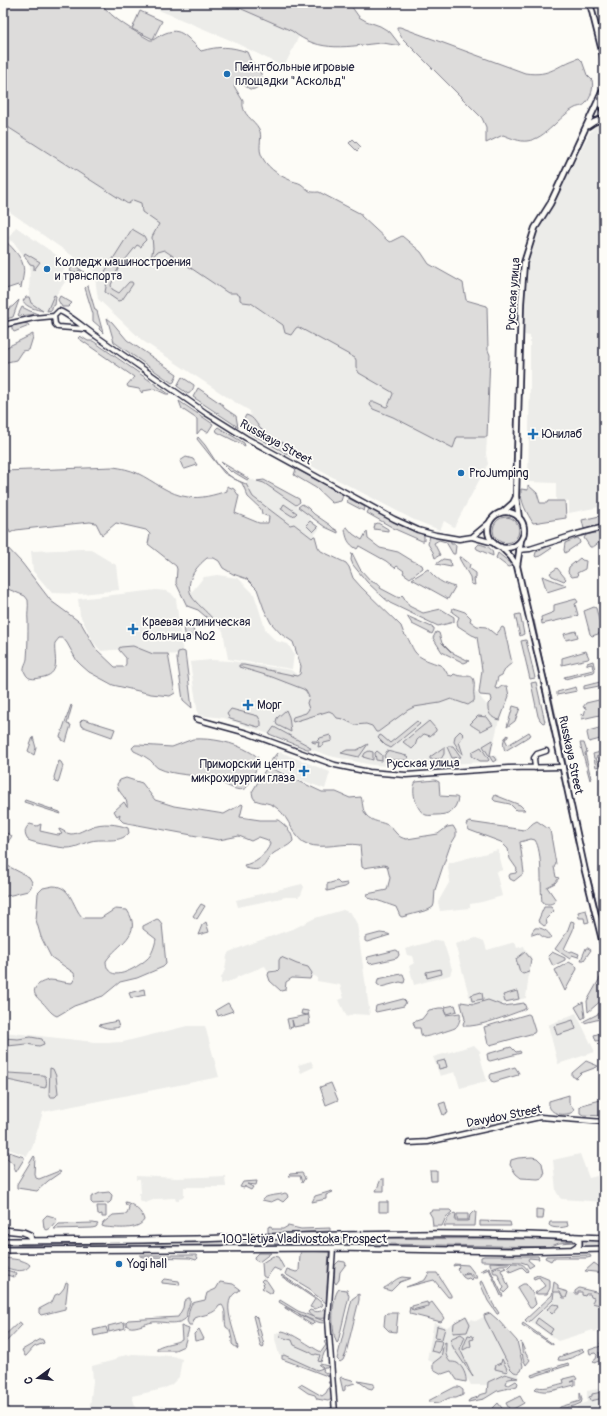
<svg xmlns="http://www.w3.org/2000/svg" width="607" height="1416" font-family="Pangolin,sans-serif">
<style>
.built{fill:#ecece9}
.green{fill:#dddcdb;stroke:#807f8b}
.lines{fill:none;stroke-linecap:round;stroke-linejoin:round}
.secondary-casing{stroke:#22223b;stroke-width:7}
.primary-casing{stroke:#22223b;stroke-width:8}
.highway-casing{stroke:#22223b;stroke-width:8}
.secondary{stroke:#fdfcf7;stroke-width:4}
.primary{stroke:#fdfcf7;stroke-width:4.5}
.highway{stroke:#fdfcf7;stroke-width:5}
.poi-dot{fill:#1f6fb2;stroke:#fdfcf7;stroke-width:1.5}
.labels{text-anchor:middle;stroke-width:3.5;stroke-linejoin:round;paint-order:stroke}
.poi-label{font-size:12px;fill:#22223b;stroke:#fdfcf7;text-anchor:start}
.street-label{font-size:12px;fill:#22223b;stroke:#fdfcf7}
</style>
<rect width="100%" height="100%" fill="#fdfcf7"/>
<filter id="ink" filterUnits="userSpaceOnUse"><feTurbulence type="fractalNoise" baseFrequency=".025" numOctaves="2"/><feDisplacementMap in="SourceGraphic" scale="8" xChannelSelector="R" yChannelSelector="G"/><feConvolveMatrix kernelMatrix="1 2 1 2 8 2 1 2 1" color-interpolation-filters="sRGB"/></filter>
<g filter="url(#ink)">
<!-- built -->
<path class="built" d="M142,3h87l71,31 -16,33 -54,-27z
M604,123v383l-35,7v-12l-13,-1v-17l-28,-1 2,-102v-44l-6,-1 2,-64 11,-40 14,-23 39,-76 6,-6z
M3,124l125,80 7,-9 223,161 46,38 49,53 4,-10h30l-1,17 2,10 -34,63 -10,-6 -4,9 -26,-10 -152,-80 -10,-12 -2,-17 -17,-10 -90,-60 -45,-42 -4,-28 -91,-64z
M16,227l52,36 -6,10 5,4 -3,4 1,1 -9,13 -9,17 -4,-1 -13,-8 -1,-6 1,-32 -17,-24 -2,1 -3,-4z
M249,479l15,4 48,34 -2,3 10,8 -8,10 -18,-14 -4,1 -37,-28 -7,-13z
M83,549l8,1 25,15 3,25 -37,4 -30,-1 -19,-22 -2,-20z
M217,575l21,3 16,16 12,37 10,10 12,3 6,10 -2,15 -64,-10 -5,-28 -34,-36 15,-18z
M156,590l10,1 5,2 5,6 7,55 -23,1 -12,-2 -12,-5 -35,3 -7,-8 -14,-28 -2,-16z
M211,660l20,1 60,9 34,26 143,-14 31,38 -8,35 5,1 2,5 -91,6 -35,-2 -42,-9 -106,-38 -26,-3 -8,-53z
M280,752l50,20 -5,17 -29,-11 -23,-11z
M498,850l5,20 -7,2 6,24 -20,6 -12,2v4l-30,3 -2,-9 12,-21 -2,-13 1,-5z
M302,884l2,3 -3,8 -3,2h-12l-48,10 -2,-7z
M343,910l8,3 6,11 13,91 -17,-1 -6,3 -8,-17 5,-2 -4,-13 -23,-4v-4l-29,-9 -20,3 -3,-5 -28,11 -1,2 -15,5v-6l4,-8 2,-14 2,-4 18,-7 48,-17 20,-10z
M476,938l8,3 3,9 28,-8 2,6 7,-2 2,5 5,6 -5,41 -53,12 -18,-66z
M436,940l7,1 9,28 -2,6 -36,10 -5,-19 5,-3 -2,-7 -5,-1 -2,-6z
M576,1013l19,39 -37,12 -10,-39z
M187,1026h18l14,51 -176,35 -11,36 -5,8 -24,-9v-115l101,11 19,-1z
M474,1045l7,7 -2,1 8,28 -27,7 -5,-16 -15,4 -7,-19z
M311,1061l3,6 -13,6 -3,-8z
M580,1154l9,24 12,-3 3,27 -42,-3 -2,-1 -4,-7 -3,-31z
M136,1176l42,2 47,-2 1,11h-42v10l-5,1v3h-3l-1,-3 -19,1 -11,4 -5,-3 -2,-7h3l-1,-13h-4z
M555,1291l49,6v37h-5l-1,-3 -4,1 -1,-2 -35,11 -27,-19 23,-21z
M489,1314l30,58 -1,8 -29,5h-18l-12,-21 -11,4 -21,-8 7,-38 13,5 19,-12 4,6 2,-2 4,2z
M278,1332l46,22 -7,17 -38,-16 -4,-16v-5z
M133,1354l40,2 9,3 -3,18 -8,8 -8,4 -31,7 3,10 2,5 26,-5 10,4h3v3h-89l3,-7 3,-25 -1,-15 23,-6 2,-3z
M604,1388v25h-27l-1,-4 3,-4 8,-3v-11z"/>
<!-- green -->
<path class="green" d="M3,3h98c11,16 33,28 49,37h3c25,-17 30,-7 48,11 18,-5 29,-5 46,1l4,9 8,7 4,12c-9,14 -13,11 -24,0l-5,6 9,15c-2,14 11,18 16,28 4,7 -1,17 2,25 3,11 18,22 29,26 3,2 8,2 11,4 8,6 7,9 18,8l42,22v2l27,25 2,1 12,-6 19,16 8,12 34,19 3,17 21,6 1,44 2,5 -3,82h-30l-4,11 -60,-31 -20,-8 -3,-4 1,-3h4l11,5 2,-1 5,-12 -1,-2 -33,-19 -3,-6v-7l-1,-2 -57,-31 -2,1 -5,7 -6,-2 -2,-8 -32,-22 -8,-1 -3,-2v-4l-4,-3h-8l-64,-43 -7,2 -6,7 2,-11 -1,-11 7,-13 -17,-12 -1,-9 -8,-3 -5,4 -125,-80z
M228,3h121l10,14 7,4 14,5 10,6 10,13c-6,1 -12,-2 -19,-2 -32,3 -61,11 -89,-12z
M140,11l22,10 -9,18 -21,-10z
M397,27h3l125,46c27,4 31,-8 54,-15l3,3 5,14 5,5c2,7 -1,18 -6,23 -3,4 -7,3 -11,5 -16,8 -29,31 -48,33 -7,1 -16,-3 -24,-6l-17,8v-16l-4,-9 -80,-80 -5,-9z
M353,139l8,8 -4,4 -8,-8z
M132,229l12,7 2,4 -4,4 -1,3 -4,-2 -19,24 -7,16 1,4 7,4 10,-11h3l1,2 -11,16 -4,1 -13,-9 2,-10 -3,-9z
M3,239c7,6 18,17 20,26 2,7 -1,15 -2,23l-3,-3 -15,5z
M25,253l15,9 -6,8v-5l-4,-1 -6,-9z
M74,265l10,7 3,6v2l-3,-7 -5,-3 -2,3 -2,-2 -1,2 -4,-2 2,-5z
M87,286h1l7,24 2,1 6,22 -4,-4 1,-2 -7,-6v-7l-8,-26z
M54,295l2,1 -1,9 -3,2v3l-5,1z
M60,296l12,7 -4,4h-6l-4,-7z
M26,297h3l2,6 12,8c-7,-2 -16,-3 -20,-10z
M19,300l-6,17 -10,3v-7l10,-7z
M22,307l8,4 8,3 -19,2 -1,-1z
M107,318l5,4 15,18 50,34 -3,8 -2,1 -58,-41z
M23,323l5,1 1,2 -15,6 -2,-3v-3z
M33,334v3l-4,13 -7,1 -6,9 -13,3v-14z
M80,336l8,5h5l76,53h-3l-11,-5 -12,2 -1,2 -3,-4 -11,-2 -1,-2 7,-8 -56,-39z
M182,377l12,8c0,3 -3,8 -6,9l-11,-8z
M198,388l25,17 1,3 12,8 2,11 -45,-30z
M179,401l34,23 -5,8h-1l-6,-3 -4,5v-15l-15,-10z
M246,415c9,2 10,10 16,15 10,8 21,12 31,19l2,2 -1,4 -3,1 -43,-24 -4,-13z
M218,427l26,16 1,3 -28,-14 -1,-3z
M198,437l7,8 13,20 7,7 9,7 12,5 7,13 37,28 4,-1 18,14 2,-2h1l3,11 3,4 25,12 3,4 4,11 8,9 40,39 3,8c5,3 7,13 11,18 5,7 17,10 25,13l4,3 4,7 4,1 2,-2c12,6 22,-5 20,15 -1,5 1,8 0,12l-6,4 -17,-6 -11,4 -26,4 -6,3 -30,22h-2l-4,-6 -6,-2 -11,1 -12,-6 -6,-1 -4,-5 -4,-2 -36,11 -1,-2 1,-3 13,-4 3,-4 -2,-6 2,-6 -3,-6 -3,-2 -31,-12 -33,-10v-2h5l53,11 3,-2 1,-8 -8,-24 -12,-8 -10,-11 -7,-14 -7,-20 -10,-10 -14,-5 -10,-6 -4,-7 -5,-3h-7c-11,9 -23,23 -15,39 4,6 15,15 20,21l1,4h-1l-14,-12 -11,-4 -11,-23 1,-14 -1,-3 -28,-22 2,-10 -4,-4 -30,-7 -14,12 -6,-12 -6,-1 -66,7 -8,1 -6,3 -1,-4c-8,-3 -7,-11 -4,-18l-2,-2v-38l110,-4c9,1 17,3 24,6 17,8 32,22 51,24 13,2 26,-2 39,-6v-5l7,3 5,7 -4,17 24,10h9l1,-6 -7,-3 -1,-5 -13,-12 -6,-14 -18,-10 -27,-34z
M186,457l7,2 4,6 -12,4 -2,-1 -3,-7z
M221,462l28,17 -2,1 -15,-9 -1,1z
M296,469l45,24 2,2 -2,6 -9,2 -16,-15 -22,-13z
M264,480l35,19 1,3 -4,3 -32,-22 -7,-2z
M528,485l9,8 3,10h7l1,-2h17l1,17 -33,5c-6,-10 -13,-21 -12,-34l7,1z
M348,498l17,9 -1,4 -17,-9z
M284,504l13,9 -2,2 -3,1 -11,-7z
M302,504l6,4 6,6 16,11 3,3 5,3v2l-13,-6 -27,-20z
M369,509l36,18 19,8v6h-2l-25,-11 -30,-17z
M604,515v10l-20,4 -2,-9z
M493 530a13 13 0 1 1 26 0a13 13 0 1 1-26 0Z
M310,521l8,6 -5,5 -7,-7z
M378,523l10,6v2l-14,-2 1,-5z
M347,527l6,7 9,6 5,-9 1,8 12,9 18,4 13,8 11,5 1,3 -13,10 -7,-5 1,-2 -7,-5 -2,2 -9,-7 -27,-15 -2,3c-9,-5 -11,-11 -12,-21z
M604,531v8l-11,8h-3l-6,-9 2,-3z
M430,536l21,5v3h4l1,2 -1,8h-2l-7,-12 -7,-2 -5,3 6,12 -5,3 -2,-6 -5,-8z
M577,538l2,1 1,4 -15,10 -1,-3 1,-7z
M3,543l19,20 29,38 30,22 15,26 19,18h9l2,-3v-6l-7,-8v-2l2,-1 12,-1 20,8h15l7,39 -5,3 -19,-2 -38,-9 -24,-13 -8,-7 -4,-4 -10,-18 -4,-5h-4l-4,5c-2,13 7,29 -11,34 -7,1 -15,5 -19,-4 -3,-5 1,-9 2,-14 1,-13 1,-25 1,-38 -1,-7 1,-14 0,-21l-3,-4 -22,-9z
M479,544c7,2 14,3 14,12l-16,-7 -1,-2z
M549,546l3,2 -12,8 -4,1 -1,-1 1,-4z
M352,553l8,16 11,12 10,5 -1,2 19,10 3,-3 1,1 6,10 14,7 18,-4 13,8v5l-16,4 -48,-23 -7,-6 -16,-15 -14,-17 -2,-5z
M498,553l10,8 3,5 -3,1 -12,-9z
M461,557l9,7 -1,4 7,5v5l-2,1 1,6 -4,-1 -1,-7 -10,-17 -1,-3z
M580,558l2,2 4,1 -1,8 -8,4 1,3 -6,1 -4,-5 1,-5z
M443,559l7,1 1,7 -15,-3z
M557,568l9,11 -2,2 -12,-5 -2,-3z
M428,569c7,10 15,15 27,18l-7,12 -36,-20z
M542,576l24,9v1l-19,6z
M576,599l2,3 -3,2 3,11 -1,1 -35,8 -1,-7 13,-5v-7z
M522,600h1l17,75 -1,-1z
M594,607l2,1 6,24 -1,1 -9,3 -2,-2 -6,-23z
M453,608l12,4 6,6 -1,3 7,5 9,1 10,8 6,-8 2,1 8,35 -6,5 -4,7 -4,2 -3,11 3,1 4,-3h5l2,10 -9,24c-9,-1 -13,-8 -12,-16l4,-4 -1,-4 -11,-1 -1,-2 3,-23 -5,-33 -5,-2 -14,-9 -1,-4 2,-5 -7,-5z
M520,614l4,20 -4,2 -5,-21z
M407,616l27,12v2l-2,4 -20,-10z
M533,620h1l14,65 -1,-1z
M186,625h2l6,6 -1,6 -5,2c-3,-3 -5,-10 -2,-14z
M576,631l2,6 -12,3 -2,-6z
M436,632l3,1 3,10 9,9 18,9 -5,2 -22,-11 -9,-14z
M526,640l9,38 -5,1 -9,-38z
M182,651l3,1 7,56 -9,-8 -6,-41 1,-7z
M586,651l3,7 -1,1 -26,6v-7z
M593,661l2,9 -1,2 -29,7 -1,-2 29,-7 -1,-6 -5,1v-2z
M604,681v4l-20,4v-3z
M536,682l9,40 -2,1 -3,-3 -2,-4 -7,-33z
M541,683l13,53 -1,1z
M576,687l1,4 -20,4v-3z
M550,693l1,1 20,93 -12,-47z
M603,699l1,1v14l-22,5 -1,-5 3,1 2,-7 -3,-1 3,-4z
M71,705l1,1 -5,18 4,1 -5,17 -4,-2v-2l-2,-1z
M513,706l7,2 -5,13 -8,6z
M231,709l27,7 3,6v4l-3,1 -28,-8 -3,-5z
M286,710l3,7 2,15 -14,-7 -1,-3 1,-4z
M478,716l9,1 6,8 -12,6c-2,-1 -10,-6 -11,-7z
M83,719l32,10 -3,8 -31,-11 -1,-4z
M417,721l3,3 -29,24 -6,-3 -7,-7 2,-3 2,1 8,7z
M429,721l7,8v2l-6,5 -6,-2 -7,6 -2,6 -3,3 -9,-7z
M274,727l35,19 2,3h-4l-38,-15z
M603,727l1,1v10l-15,4 -2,-9 1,-2z
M460,731l4,4 -5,7 4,12 -2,-1 -7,-11 1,-6z
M529,732l2,3 -26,16c-2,-6 -3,-12 3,-16v2l-3,2 3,6z
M330,735l2,2v4l-8,2 -2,3 -4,1 1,-5 -4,1 -3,-1v-1h5l3,-3z
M33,737l3,11 -2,7 -6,-4z
M193,739c19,-1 40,3 57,13 3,2 8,4 9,8 1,3 -11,26 -13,28 -9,6 -23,-6 -33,-9 -17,-5 -39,-3 -55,-11 -4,-2 -6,-8 -11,-10 -4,-3 -9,-5 -13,-7l-2,-3 3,-3h4l33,2z
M493,740l-3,15 4,2 2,3 -3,2 -10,-16z
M580,743h4l3,9 -2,1 6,25 -1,2z
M368,744l-9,13 -18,-4 6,-3h10z
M448,746h5l8,11 -9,1 -5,-11z
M444,747v7l-3,5h-11v-2z
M481,747l8,13 -1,1h-8l-8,-5v-4z
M369,751l4,1v8l-10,-3 2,-4z
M377,751l5,4v6l-6,-1 -1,-7z
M387,751l20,5 2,2 -2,2h-21l-2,-4z
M604,751v3l-8,3 1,5 7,-2v5l-8,2 -3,-13z
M277,753h1l-5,16 49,23h14l14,6 11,-1c2,6 1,12 5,18 7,8 16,6 23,11 7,5 8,12 18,13l31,-5 9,-7 6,-1 3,5v5l-6,10 -8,23 -7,21 -1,14 -1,3 -5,3 -26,7 -2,-1 -4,-9c-9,-3 -18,-7 -28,-9l-1,-4 20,-4 3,-12 -3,-12 -3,-1 -21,3 -1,-1 -2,-22c-17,-3 -36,5 -53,-1 -13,-4 -18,-27 -29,-35 -9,-8 -14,-5 -23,-9l-2,-3 -1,-5 18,-30z
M59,761l2,1 2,4 -5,17 -3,-1 -1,-5z
M126,778l16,5 13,17 19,6 50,8 18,-10 1,1 -3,12 20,3h18c7,5 14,11 15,21 -5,6 -13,8 -19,12 -11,8 -7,21 -28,15l-2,-3c9,-1 23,-11 26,-21l-2,-4 -9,-3 -8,4 -12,-5 -20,4 -92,-17 -4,-1 -4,-4 1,-4 -3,2 -3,-5 10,-9 3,5c2,-9 -10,-14 -10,-23l3,-4z
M435,780l4,2 1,14 16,1 2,1c-2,13 -10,17 -22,17 -3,0 -7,1 -10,0 -9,-3 -16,-25 -10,-33z
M495,795l25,10 5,5h-9l-6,-6 -15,-3 -2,-2z
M25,800l35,12 1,2 -37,-12z
M537,821l13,9 6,34 -2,3 2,10 3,1 -4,5 -8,4 9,13c-3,5 -10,5 -14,2 -2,-16 1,-50 -7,-62l-4,-1 -11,3 4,31 -10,8 -4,-2 -1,-3 1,-2 6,-1 1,-4 -7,-10 -2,-10 -7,-7 -32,-12 -3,-6 3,-2 55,8c6,-2 7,-7 13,-9z
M30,824l7,2 4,-2 -1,7 18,4 4,-1 -3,-4v-1c4,1 8,5 12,5 7,0 14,-5 20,-7 11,-5 26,-3 37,1l1,5c-10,11 -25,5 -38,8 -8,2 -15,7 -24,7 -7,0 -33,-5 -39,-8 -4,-5 -4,-12 2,-16z
M3,831l9,5 -9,13z
M3,862l1,2 25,13 3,5 -1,5 -3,4 -25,6z
M590,876l14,57v7l-15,-63z
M337,881l3,3 7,-1 1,2 -3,2 -18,4v-7z
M53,886c19,0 19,21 30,32h18l14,-9 12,1c17,25 -10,34 -21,51 1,26 32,6 41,-2 5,-4 8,-14 9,-20l-13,-10v-3l14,-7 2,1 3,4 4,40 -3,3 -26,11 -17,4 -17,14 -29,10 -17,10c-6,-2 -10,-9 -14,-13 -2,-2 -5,-4 -7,-7 -6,-9 6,-15 14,-16 7,0 15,3 22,3l3,-5 -1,-5 -23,-16 -10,-20 -5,-17 2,-27 5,-5z
M201,904l4,2 -8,13 -4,-3z
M544,907h7l3,4 -8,8 1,5 -3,2 -6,-5z
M586,910l3,12 -4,1 -1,-5h-5l-1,-6z
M571,921l3,1 -1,8 -9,19 6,3 2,-1 7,3 -1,3 -6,-2 -2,4 -15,-10 12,-17z
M206,922l3,10 -11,3 4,-10z
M535,928c6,-1 14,3 16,9 -5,4 -9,-1 -13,-4l-6,2v-3z
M380,933l8,1 2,1 -23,7 -2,-1v-4z
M586,948h2l3,2 -7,10h-3z
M396,950l2,1 1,4 -2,3 -27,6 -2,-2 -1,-4 1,-1z
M525,952l6,7 -2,13 -6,2 -3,-2 -4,-13z
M552,952l13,6v2l-12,6 -5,-10z
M281,957l16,7 11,3 4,6 -2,6 -18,-1 -6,4 -1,8 -4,1 -11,-10 -2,-6 1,-3 8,-1 2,-2v-9z
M569,962l7,4 1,3 -12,22 -10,-21z
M441,969l1,5 -15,4 -1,-6z
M604,971v27l-16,14 -1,-11z
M401,974h2l2,5 -1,4 -4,-1 -19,5 -4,-3 1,-5z
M144,989l1,6 -14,3 -2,-5z
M517,991l2,8 -14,3 -2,-7z
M481,992l1,1 1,6 -11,2 -1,-6z
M403,999l3,3 -2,4 -28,6 -1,-1 1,-5z
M488,1000l16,6 20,-3 2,5 -3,2c-14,5 -46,18 -59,16l-1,-2 2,-5 -4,-15v-2l13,2z
M583,1002l2,15 -3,2 -7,-12z
M228,1003l5,8 -15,5 -2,-6z
M455,1005l2,6 -11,3 -1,-7z
M439,1008h4l3,7 14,-2c1,5 -1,12 -5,15 -4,2 -28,9 -32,9l-2,-3 -1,-6h-5l-2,-6 9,-3 7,-9z
M302,1010l6,1 2,13 -16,3 -2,-7 1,7 -4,1 -2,-9 21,-4 -7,-1z
M604,1011v7l-20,5v-2z
M528,1014l2,1 5,16 -1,2 -44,12 -2,-1 -4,-17z
M573,1020l3,9 -19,6 -3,-9z
M117,1021l2,6c-7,2 -13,2 -20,-2z
M604,1032v8l-8,1 -2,-6z
M31,1037l11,2 2,5 -5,2 -13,-2 -18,2c-6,6 -7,21 0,27l35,2 2,1c2,3 2,10 0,12l-42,-9v-41l15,1z
M511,1047l5,5 4,-1 1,2 -31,8 -2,-1 -1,-6z
M445,1060l2,7 -8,2 -2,-7z
M586,1061l12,5 -1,1 -16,6 -5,5 -4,-2v-3z
M515,1067l4,6 -1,2 -24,7 -3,-1 -1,-5 1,-2z
M50,1068l3,1 3,7 2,17 -1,2 -2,2h-5l-1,-2z
M331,1083l7,17 -12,5 -6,-18z
M569,1095v8l5,6 -1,3c-10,5 -26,2 -24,-11z
M604,1099v17l-21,-1 -3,-2v-6l2,-2z
M445,1102l3,11 -5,2 -4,-11z
M505,1114l2,1 1,4 -1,3 -33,8h-3l-2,-3v-3l2,-1z
M3,1150l21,7v2l-8,13 -1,-2 -2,-7 -10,-8z
M34,1156l1,1 -1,17 2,4 3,1 20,-8 2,1 -13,9 -11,10 -20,-3v-4z
M532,1157l5,1 5,5 2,11 -2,4 -4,1 -17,-1 -5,-4 -6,-9 1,-5 7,-2z
M430,1171h7v10h-6z
M302,1173l3,5 -3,5 -2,-7h-12l2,-2z
M381,1179h3v12h-8z
M257,1181l-1,4 -9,-1 6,3 -2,3 -6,-3v-1l-1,2 -4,-1 3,-5z
M332,1191l1,1 -7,3v4l-14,3 3,-6z
M109,1192l3,3 -1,6 -2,2 -16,1 -2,-2v-5l9,-4z
M285,1193l2,1 1,3 -5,5 -5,-3 -7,3 -9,-2c5,-6 16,-4 23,-7z
M125,1202c8,1 18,11 19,18 -6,11 -28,8 -39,7l-3,-1 1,-3 10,-8 14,-1 2,-7 -1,-2h-2z
M379,1202h9v10h-9z
M97,1206h9v11h-4v-3l-4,1z
M536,1209l8,1 -1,9h-7z
M432,1210h18l2,2 -6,5 -4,9h-9l-1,-9 -3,-5z
M474,1211l2,1 -1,14h-31l4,-8 6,-5 2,1 -1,7h12l2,-1 1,-5z
M457,1214h11v6h-11z
M47,1215l7,2 3,4 -6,7 -4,2 -3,-2 -1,-9z
M480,1221l30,1 1,4h-31z
M550,1222h17l1,4c-5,2 -16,3 -19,-1z
M93,1223l5,1 -2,3 -4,1 -38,1 5,-5z
M271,1226l2,3h10l5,-3 13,3 29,-1v3l-59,3 -3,-2v-5z
M282,1238l263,1 29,3 -15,1 -10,4 -167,-3h-107l-133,2 -139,1v-1l198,-4z
M581,1239l23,2v5l-22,1 1,-4z
M302,1251l27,1 -3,51 -14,-11 -2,-3 -25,-15 2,-5 9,3 3,-1 1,-17z
M258,1253h13l-12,9 -4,-2 -1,-3z
M140,1255h56l2,3 -2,2 -6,-2 -46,-1 -4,-1z
M590,1255l1,2 -4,1h-34l-2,3 -6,-3 1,-2z
M273,1256l5,1 6,11 -3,3 -7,-3 -8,10 -3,-2 -1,-13z
M484,1256h54l1,3 -10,-1 -1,2 6,5 -5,3 -2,-4 -6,-2 -40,-1v-4z
M3,1258c8,1 21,1 27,7 -6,10 -18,4 -27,2z
M339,1261l6,1 1,2 -6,8 -1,8 -3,4 -2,-3 1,-16z
M490,1262l20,1 -2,2h-8l-8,3 -2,-4z
M512,1263c8,0 13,1 16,8l-1,1 -5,-5 -12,5 -2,-5z
M594,1263l10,7v3l-19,-2z
M454,1264l14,1 7,9 2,4h-3l-4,-5 -4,-1 -3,3 6,-1 4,5 -2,1 -2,-2 -3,1 -3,-2 -6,-8 2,-2 -1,-2 -5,1z
M489,1267l14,29h-2l-12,-27 -8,3 -1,-1z
M498,1267l8,1 -5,2 8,18 -5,5 -2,-3 2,-2 -7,-15h-3l-1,-2v-2z
M3,1269l13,4 1,2 -3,2 -11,-3z
M429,1273h8l14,22v2h-3l-14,-17 -28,7 19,-7z
M282,1275l35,24 6,5 -1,2 -7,3 -5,-2 5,-8 -34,-23z
M538,1275l12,5v8l-3,6h-10l-2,-1 10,-7 -6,-9 -5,2 -1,-2z
M402,1277l9,1 -11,4 -9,9 -7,-2v-1c7,-3 10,-9 18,-11z
M164,1279l15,2 1,4 -18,-2v-2z
M263,1279l4,2 6,9 -1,3h-2l-8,-5 2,-2 -1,-3 -2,-2z
M481,1281l2,1 10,22 6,9 -1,1h-1l-9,-13 -8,-18z
M66,1282l2,1 -3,26 -24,6 -2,-2v-4l13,-7 3,-7 5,-2 4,-5z
M220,1282l13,2 7,5 -1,2c-22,8 -2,43 -1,58l-6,-5v-5l-2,-9 -4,-3c-2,-7 1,-16 -4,-22l-3,1c-5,9 -15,8 -24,12l-3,7h-3l-2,-4c2,-6 1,-11 5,-18l13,-3 2,-7 9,-4z
M554,1282l4,3v4l10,3 -2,6h-3l-3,-6h-6l-1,8 -25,23 -3,-3 27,-25z
M523,1284h3l7,10 3,10 -4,4h-2l-12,-19v-2z
M579,1288l25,6v4h-4l4,2v6l-12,-3 2,-5 -3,-1 -1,-3h-4l-1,2 -3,-1v-3h-4v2h-3v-3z
M339,1289l8,1 2,6 -11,46 -1,1c-6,-9 -6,-46 2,-54z
M359,1294v6l-13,53 -3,7 -3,2 -3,-3 15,-60z
M188,1298h2c2,6 -5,12 -3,19 -8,10 -23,4 -34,5 -8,1 -21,9 -27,3v-3l2,-2 50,-3 5,-9 1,-7z
M280,1300l18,11 26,10 1,2c-11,1 -36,-15 -46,-21z
M427,1302l1,4 -16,4v-4z
M432,1302l12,16 -3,4 -31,-8 -1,-2 1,-5 3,4 16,-4v-3z
M553,1304l7,1 -8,9 -5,-5z
M285,1307l29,15v1l-2,2 -27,-17z
M324,1308h2l1,9 -1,1c-7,1 -15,0 -18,-6l2,-2c5,2 11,3 14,-2z
M398,1313l-2,19 -7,-1 -5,-5 1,-11 2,-2z
M490,1313l8,7 19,21 6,25 -2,5 -3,2 -4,-1 -4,-4 -25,-49 -1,-4z
M254,1315l3,3 7,27 -1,3 -2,-1 -8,-31z
M466,1316l4,8 -3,8 -14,1 1,-10z
M538,1318l15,11 -3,5 -15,-11z
M19,1322l2,1 1,2 -19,20v-8z
M124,1322l1,6 -16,4 -1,-6z
M523,1323l30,21v1l-31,-20z
M181,1326l8,3 -5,17 -9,4h-18v-2c8,-5 18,-4 25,-9z
M437,1326l8,2 -3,11 -7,-1z
M106,1327l2,6 -14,3 -1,-6z
M199,1329l5,10 -9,2 -1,-7z
M282,1331c9,1 29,16 39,21l5,-7 -2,-3 3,-2 1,1 1,5 -5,7 -3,9 -3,-1 2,-6 -4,-1 -2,1 -4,-3 -16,-7 -2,-5 -12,-3 -1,-3z
M461,1334l4,3 -5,12 13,28 -19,-28 -3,-6 1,-5z
M468,1335l5,1 1,3 -4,1 1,6 -8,4v-2z
M41,1339l2,1 1,3 -10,4 -8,9h-1l-3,-6z
M434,1340l8,1 -3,12 -8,-2z
M446,1342c0,9 -2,12 4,20 2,0 5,0 7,1 6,3 10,14 9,19l-9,-2 -6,-9 -9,3 -9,-5v-6l8,-6 3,-14z
M521,1342l5,12 4,6 -4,5 -3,-6z
M604,1342v17l-2,1 -3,-8 2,8 -7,3 -1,-2 3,-2 1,-4 -2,-2 -5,1 -1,-4 12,-4 -1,-3z
M582,1349l2,2c-8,4 -17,11 -26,9l1,-3z
M284,1355l33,15 6,-2 -4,-3 1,-1 8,2 -1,2h-3l-1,3 6,4 1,2 -48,-18v-3z
M502,1359l6,12 -1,1 -12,-3 1,-4 5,-2z
M568,1363l1,2 -37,12 -1,-2z
M505,1374l13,4c-5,1 -12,-1 -13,6l4,1 7,-4 2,2 -1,3 -20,5 -13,8 -16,3 1,-2 9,-3 1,-2 8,-2 1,-11z
M575,1376l2,3 -6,3 4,-1v4c-11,2 -29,10 -40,4l2,-2c9,2 18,-2 27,-4l-1,-4z
M341,1377l11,3 3,3 -10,3v4l-2,1 -3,-13z
M358,1381l16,3v2l-2,3 -4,-1z
M328,1382h3l1,17 -4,2 -11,-2 -2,-4 -7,-2 -10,-7 3,-2 21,12 4,-3 4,-8z
M455,1387h4l4,3v5l-7,3h-7l-10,5 -11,-1v-1z
M580,1392l2,8 -1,3 -7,3 -15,3 1,-2 20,-6z
M602,1392v1h2v5l-14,3 -1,-4 3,-1v-2z
M520,1396l4,7 -14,8 -4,-8z
M498,1403l7,9 -1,1h-16z"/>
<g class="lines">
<!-- secondary casing -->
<g class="secondary-casing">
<path id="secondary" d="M3,325l31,-7 20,-2
M85,329l-27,-2 -3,-3 -1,-8 5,-5c7,1 29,20 37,25l110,77 40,25 148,81 24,11 18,5 23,4 13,-2 22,6
M472,537l18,-15
M519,550l11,-1 47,-15 27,-7
M196,719l51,14 88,32 34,7 37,3 102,-7 55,-1
M535,768l-1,-10 3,-4 9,-3
M409,1143l19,-1 112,-25 64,5
M333,1248l-5,72 7,93
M326,1413l9,-3"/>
</g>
<!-- primary casing -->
<g class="primary-casing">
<path id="primary" d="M590,3l14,56
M600,100v4l4,7
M588,126l6,-4 10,-4
M503,512l10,-9 3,-6
M488 530a18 18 0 1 1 36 0a18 18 0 1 1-36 0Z
M519,518l-3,-21 5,-194 3,-40 11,-35 15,-24 54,-116
M501,547l10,10 6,9 29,124 39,181 19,77
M517,566l4,-26"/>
</g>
<!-- highway casing -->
<g class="highway-casing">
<path id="highway" d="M3,1230l20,2 7,3 1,6
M3,1241c73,-1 147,0 221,-3 126,-4 253,-7 380,0
M573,1249l6,-4v-4l-5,-4
M3,1250l330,-2 179,3 92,-2"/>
</g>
<!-- secondary -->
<use href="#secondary" class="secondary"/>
<!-- primary -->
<use href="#primary" class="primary"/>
<!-- highway -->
<use href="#highway" class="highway"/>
</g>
</g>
<!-- markers -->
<g class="poi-dot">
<circle cx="227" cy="74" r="4"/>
<circle cx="47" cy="269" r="4"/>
<path d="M531 428h4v4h4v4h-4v4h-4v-4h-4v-4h4z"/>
<circle cx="461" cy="473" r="4"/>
<path d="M131 623h4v4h4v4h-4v4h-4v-4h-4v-4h4z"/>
<path d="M246 699h4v4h4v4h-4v4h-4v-4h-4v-4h4z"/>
<path d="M302 765h4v4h4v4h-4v4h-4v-4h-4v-4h4z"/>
<circle cx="119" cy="1264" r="4"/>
</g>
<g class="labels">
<!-- poi labels -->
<g class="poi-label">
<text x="235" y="71">Пейнтбольные игровые<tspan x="235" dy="14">площадки "Аскольд"</tspan></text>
<text x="55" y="266">Колледж машиностроения<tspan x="55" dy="14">и транспорта</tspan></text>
<text x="542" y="438">Юнилаб</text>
<text x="469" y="477">ProJumping</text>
<text x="142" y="626">Краевая клиническая<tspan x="142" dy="14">больница №2</tspan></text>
<text x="257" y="709">Морг</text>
<text x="295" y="768" text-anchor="end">Приморский центр<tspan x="295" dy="14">микрохирургии глаза</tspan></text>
<text x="127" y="1268">Yogi hall</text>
</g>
<!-- street labels -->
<g class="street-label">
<text transform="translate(513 294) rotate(-86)" y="4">Русская улица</text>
<text transform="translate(276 442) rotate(29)" y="4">Russkaya Street</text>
<text transform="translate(571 755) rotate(78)" y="4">Russkaya Street</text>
<text transform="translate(423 763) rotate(-1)" y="4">Русская улица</text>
<text transform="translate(504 1116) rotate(-11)" y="4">Davydov Street</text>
<text x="304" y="1243">100-letiya Vladivostoka Prospect</text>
</g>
</g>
<!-- margin -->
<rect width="607" height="1416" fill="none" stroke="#fdfcf7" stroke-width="16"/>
<rect x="8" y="8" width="591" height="1400" fill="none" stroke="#22223b" stroke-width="1.5" filter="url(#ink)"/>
<!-- north arrow -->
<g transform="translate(38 1378) rotate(255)" stroke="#fdfcf7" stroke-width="3" paint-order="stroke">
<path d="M0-3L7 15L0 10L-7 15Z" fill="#22223b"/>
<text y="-6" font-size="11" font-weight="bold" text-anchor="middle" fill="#22223b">С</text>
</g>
</svg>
